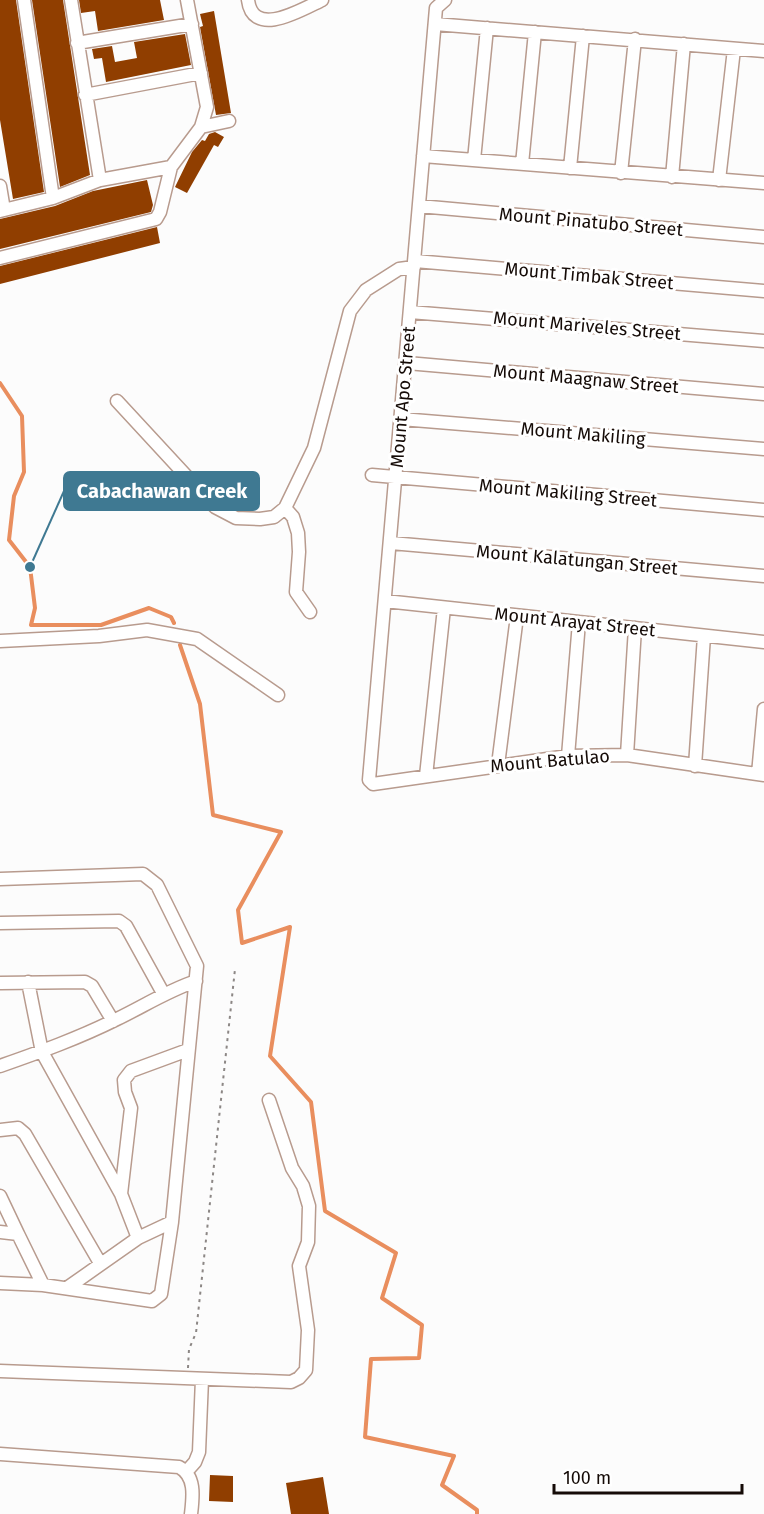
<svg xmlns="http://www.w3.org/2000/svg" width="764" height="1514" font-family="'Fira Sans',sans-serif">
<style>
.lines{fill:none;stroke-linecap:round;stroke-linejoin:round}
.stream{stroke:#e98e5e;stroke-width:4}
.building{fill:#903e00}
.street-casing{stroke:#b89b8e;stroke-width:15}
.path{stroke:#8c8785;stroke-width:2;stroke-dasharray:3 4.5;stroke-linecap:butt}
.street{stroke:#fff;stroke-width:12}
.labels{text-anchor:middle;stroke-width:6;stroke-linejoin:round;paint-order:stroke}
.street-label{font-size:18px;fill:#150b07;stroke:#fff}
.leader{fill:none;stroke:#3f7992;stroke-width:2}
.callout-dot{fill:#3f7992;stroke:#fff;stroke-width:2}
.callout{fill:#3f7992;stroke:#3f7992;stroke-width:2}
.callout-label{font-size:20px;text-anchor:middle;font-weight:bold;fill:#fff}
</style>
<rect width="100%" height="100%" fill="#fcfcfc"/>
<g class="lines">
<!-- stream -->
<path class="stream" d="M0,383l22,33 2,56 -10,24 -5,44 21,27 5,41 -4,17h70l48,-17 22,9 3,6
M180,645l20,59 13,111 68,17 -43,78 4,33 48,-16 -20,129 41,46 14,109 71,42 -14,45 40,27 -3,33 -48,1 -6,78 89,19 -12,29 35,25v4"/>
</g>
<!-- building -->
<path class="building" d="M0,0h16l28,192 -31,7 -13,-79z
M32,0h31l27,175 -30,12z
M79,0h81l4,20 -66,11 -3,-20 -14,2z
M214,11l17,102 -15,2 -16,-88 3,-1 -3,-12z
M185,34l6,31 -85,17 -4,-24 -8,1 -2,-10 20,-3 3,16 22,-4 -3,-16z
M215,132l9,5 -6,10 -4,-2 -27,48 -12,-6 17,-35 10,-12 3,1 4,-7z
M147,180l6,25 -2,7 -151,37v-30l55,-13 38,-15z
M157,227l3,16 -160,41v-18z
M210,1475l23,1v26l-24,-1z
M323,1477l6,37h-38l-5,-31z"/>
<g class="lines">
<!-- street casing -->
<g class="street-casing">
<path id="street" d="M24,0l29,198
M71,0l29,180
M187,0l20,107 -6,20
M248,0c5,39 53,10 74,0
M445,0l-9,8 -67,772 4,4 195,-28 59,-1 137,20
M435,24l329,27
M77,43l115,-19
M85,95l116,-22
M423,156l341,27
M474,160l13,-132
M522,164l13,-132
M570,168l13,-132
M621,173l14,-134
M672,177l12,-133
M719,180l15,-131
M0,186l4,24
M419,206l345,31
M0,211l53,-13 47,-18 71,-13
M0,258l156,-39 4,-7 11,-45 30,-40 28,-6
M415,261l349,30
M410,312l354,29
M407,363l357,31
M117,401l98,106 21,11 24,1 14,-2 11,-9 29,-60 36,-137 16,-21 33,-21 15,-2
M401,419l363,30
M372,475l392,35
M285,508l8,9 5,16 1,19 -3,40 14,20
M391,543l373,33
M385,601l379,41
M0,641l99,-5 48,-6 50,9 81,56
M627,755l8,-127
M568,756l11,-134
M498,765l19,-149
M695,766l9,-130
M758,774l6,-65
M426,776l18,-168
M0,879l143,-5 14,11 40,81 -25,256 -11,72 -9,7 -109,-16 -43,-2
M0,923l119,-2 7,5 37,67
M28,982l14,70 79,142 17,44
M0,983l85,-1 7,4 21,35
M0,1066c40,-14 79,-28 117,-47 27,-13 50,-28 79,-38
M0,1130l18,-2 7,6 75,129
M121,1194l10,-86 -6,-16 -1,-12 7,-9 57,-21
M0,1196l18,38
M0,1232l18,2 25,51
M67,1288l71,-50 34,-16
M0,1371l291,11 8,-4 7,-8 2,-40 -9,-64 9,-24 1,-36 -6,-20 -11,-18 -23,-68
M0,1454l179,13c17,9 14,30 12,47
M187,1471l8,-9 4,-10 3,-73"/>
</g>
<!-- path -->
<path class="path" d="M188,1368l1,-19 7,-16 39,-364"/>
<!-- street -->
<use href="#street" class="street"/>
</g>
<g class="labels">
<!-- street labels -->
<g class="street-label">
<text transform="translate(591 222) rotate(5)" y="6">Mount Pinatubo Street</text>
<text transform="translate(589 276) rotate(5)" y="6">Mount Timbak Street</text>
<text transform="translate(587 326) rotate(5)" y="6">Mount Mariveles Street</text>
<text transform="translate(586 379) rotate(5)" y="6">Mount Maagnaw Street</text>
<text transform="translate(403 397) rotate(-85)" y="6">Mount Apo Street</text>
<text transform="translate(583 434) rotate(5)" y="6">Mount Makiling</text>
<text transform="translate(568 493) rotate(5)" y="6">Mount Makiling Street</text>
<text transform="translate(577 560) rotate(5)" y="6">Mount Kalatungan Street</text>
<text transform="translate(575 622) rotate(6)" y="6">Mount Arayat Street</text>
<text transform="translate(550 761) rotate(-5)" y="6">Mount Batulao</text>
</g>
</g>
<!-- callouts -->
<path class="leader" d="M30 567L64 491"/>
<circle class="callout-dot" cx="30" cy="567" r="6"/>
<rect class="callout" x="64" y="472" width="195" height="38" rx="6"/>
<g class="callout-label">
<text x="162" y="498">Cabachawan Creek</text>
</g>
<!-- scale -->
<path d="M554 1484v9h188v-9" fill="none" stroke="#150b07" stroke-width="3"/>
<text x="563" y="1484" font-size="18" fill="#150b07" stroke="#ffffff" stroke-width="4.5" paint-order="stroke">100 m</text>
</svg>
